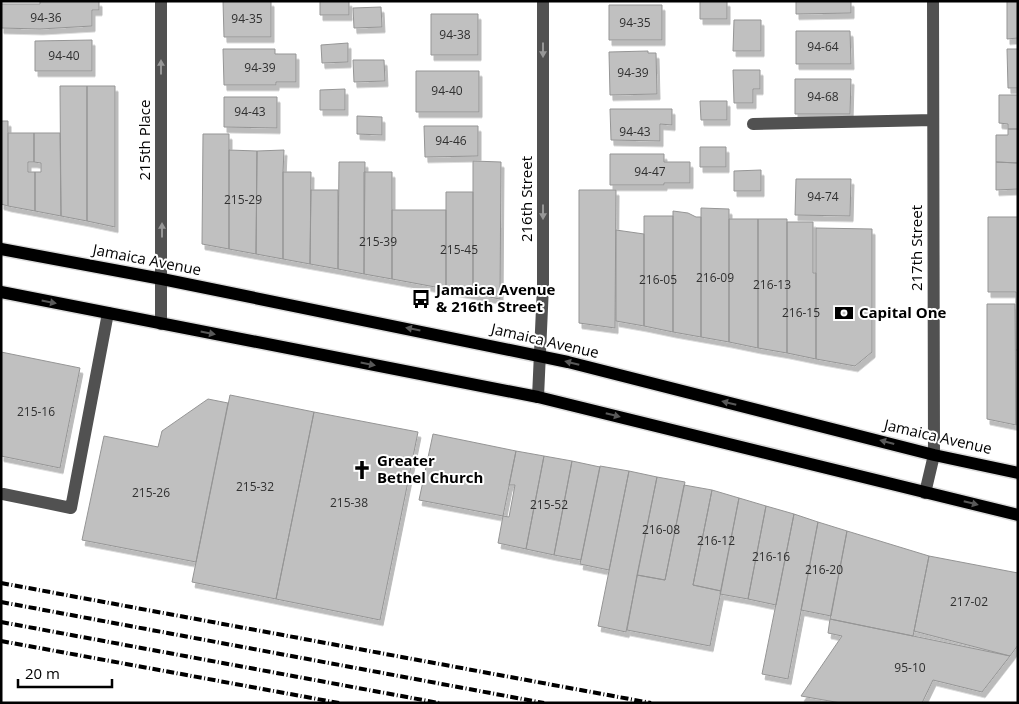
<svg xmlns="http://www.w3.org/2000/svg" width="1019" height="704" font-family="'Open Sans',sans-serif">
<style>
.building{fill:#c0c0c0;stroke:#959595;filter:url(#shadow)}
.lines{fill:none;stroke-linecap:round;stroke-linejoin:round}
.major-casing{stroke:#dbdbdb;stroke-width:15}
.minor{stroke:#515151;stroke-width:12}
.major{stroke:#000;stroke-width:12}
.rail{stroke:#000;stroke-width:4;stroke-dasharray:8 2.5 1 2.5;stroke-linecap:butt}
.oneway{fill:#979797}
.oneway2{fill:#595959}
.labels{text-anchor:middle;stroke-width:4;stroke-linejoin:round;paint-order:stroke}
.number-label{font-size:12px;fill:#303030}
.street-label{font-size:15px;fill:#000;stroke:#fff}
.poi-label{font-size:15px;font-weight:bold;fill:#000;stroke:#fff;text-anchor:start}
</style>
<defs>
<filter id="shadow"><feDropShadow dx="3" dy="5.5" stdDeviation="0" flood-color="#0004"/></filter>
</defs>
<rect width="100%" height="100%" fill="#fff"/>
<!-- building -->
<path class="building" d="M40,1h59v9h-7v16l-52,3 -39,-1v-24h39z
M223,1h48v36h-47z
M320,1h29v14h-29z
M700,1h27v18h-27z
M796,1h55v12l-55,1z
M1007,1h11v37l-11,1z
M609,5h53v35h-53z
M381,7l1,20 -28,1 -1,-20z
M431,14h47v41h-47z
M734,20h27v31h-28z
M796,31h54l1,33h-55z
M92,40v31h-57v-30z
M348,43v19l-26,1 -1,-18z
M223,49h52v5h21v28h-20v3h-52z
M1007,49h11v39h-10z
M648,51v2h8l1,41 -47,1 -1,-43z
M353,60h31l1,21 -31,1z
M733,70h27v19h-7v14h-19z
M416,71h63v41h-63z
M795,79h56l-1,35h-55z
M60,86h27v135l-26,-5z
M87,86h28v141l-28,-6z
M345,89v21h-25v-20z
M999,95h19v34h-10v-5l-9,-1z
M224,97h53v31l-53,-1z
M700,101h27v19h-26z
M610,109h62v16l-12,-1v17l-49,-1z
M357,116l25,1v18l-25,-1z
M1,121h7v85l-7,-2z
M424,126h54v30l-53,1z
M1008,129h10v34l-22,-1v-27h12z
M8,133h26v29h-6v10h7v39l-27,-5z
M34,133h26l1,83 -26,-5v-39h6v-9l-7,-1z
M203,134h26v115l-27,-5z
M700,147h26v20h-26z
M229,150l28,1 -1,103 -27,-5z
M284,150l-1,22v87l-27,-5 1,-103z
M610,154h54v8h26v21h-26v2h-54z
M473,161l28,1 -1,137 -27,-5z
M339,162h26l-1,112 -26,-5z
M996,162l22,1v26l-22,1z
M761,170v21h-27v-20z
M283,172h28l-1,92 -27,-5z
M364,172h28v107l-28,-5z
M796,179h55l-1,37 -55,-1z
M311,190h27v79l-28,-5z
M579,190h37l-1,138 -36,-5z
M446,192h27v102l-27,-5z
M701,208l28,1v133l-28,-5z
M392,210h54v79l-54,-10z
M673,211l15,2 8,4h5v120l-28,-5z
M644,216h29v116l-29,-6z
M988,217h30v133h-2v-58h-28z
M729,219h29v129l-29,-6z
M758,219h29v134l-29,-5z
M787,222h26v51h3v86l-29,-6z
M816,228l56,1v123l-17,14 -39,-7z
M616,230l28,4v92l-28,-5z
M987,304h28l1,121 -29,-6z
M1016,350h2v75h-2z
M1,352l79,16 -20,100 -59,-12z
M230,395l84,17 -38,187 -84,-17z
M208,399l20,4 -32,159 -114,-22 22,-104 54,11 4,-16z
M314,412l104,20 -38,188 -104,-21z
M433,434l83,17 -13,65 -84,-16z
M516,451l28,5 -18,93 -28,-6 5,-27 6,1 6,-32h-6z
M544,456l28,5 -18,94 -28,-6z
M572,461l28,6 -19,93 -27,-5z
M600,466l29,5 -20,99 -29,-6z
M629,471l28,6 -31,155 -28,-6z
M657,477l28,5 -20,98 -28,-5z
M684,485l28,5 -19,95 28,6 -11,55 -83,-16 10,-55 28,5z
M712,490l27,8 -18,93 -28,-6z
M739,498l27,8 -18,93 -28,-5z
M766,506l28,8 -18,91 -28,-6z
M794,514l24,8 -30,157 -26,-5z
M818,522l29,9 -16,85 -30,-6z
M847,531l82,25 -16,80 -83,-17z
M929,556l89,17v72l-8,11 -96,-25z
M830,619l83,17 97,20 -28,36 -49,-12 -11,23h-81l-40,-7 41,-60 -14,-3z"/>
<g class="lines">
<!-- major casing -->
<g class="major-casing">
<path id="major" d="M1,249l161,30 406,83 366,93 84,18
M1,292l537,105 480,118"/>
</g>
<!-- minor -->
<path class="minor" d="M161,1v323
M753,124l180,-4
M538,397l5,-111v-285
M925,493l9,-38 -1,-454
M3,494l68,14 37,-195"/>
<!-- major -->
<use href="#major" class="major"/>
<!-- rail -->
<path class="rail" d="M1,583l650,120
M1,602l543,101
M1,622l438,81
M1,641l338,62"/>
</g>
<!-- one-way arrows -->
<defs><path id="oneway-solid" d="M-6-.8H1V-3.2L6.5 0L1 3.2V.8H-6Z" transform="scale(1.25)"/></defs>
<g class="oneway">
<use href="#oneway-solid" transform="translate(543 50) rotate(90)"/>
<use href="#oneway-solid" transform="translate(161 67) rotate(-90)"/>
<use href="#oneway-solid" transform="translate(543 212) rotate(90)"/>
<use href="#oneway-solid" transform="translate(162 230) rotate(-90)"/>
</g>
<g class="oneway2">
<use href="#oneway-solid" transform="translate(49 302) rotate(11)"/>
<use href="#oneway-solid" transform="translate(413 329) rotate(-169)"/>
<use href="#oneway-solid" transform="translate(208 333) rotate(11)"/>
<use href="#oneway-solid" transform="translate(572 363) rotate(-166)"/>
<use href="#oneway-solid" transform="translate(368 364) rotate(11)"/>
<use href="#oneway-solid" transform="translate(729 403) rotate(-166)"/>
<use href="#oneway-solid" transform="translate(613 415) rotate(14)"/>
<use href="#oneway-solid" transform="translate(887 442) rotate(-165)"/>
<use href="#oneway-solid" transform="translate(971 503) rotate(14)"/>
</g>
<!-- icons -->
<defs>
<g id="bus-bare" transform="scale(1.5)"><path d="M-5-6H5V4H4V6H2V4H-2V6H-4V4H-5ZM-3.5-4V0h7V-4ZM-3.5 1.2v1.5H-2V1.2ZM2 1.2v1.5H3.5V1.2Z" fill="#000" stroke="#fff" stroke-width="2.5" paint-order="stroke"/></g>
<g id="bank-bare" transform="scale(1.5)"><path d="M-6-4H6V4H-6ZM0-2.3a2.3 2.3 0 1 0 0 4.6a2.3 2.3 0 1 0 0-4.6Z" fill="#000" stroke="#fff" stroke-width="2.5" paint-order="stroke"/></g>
<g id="church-bare" transform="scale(1.5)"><path d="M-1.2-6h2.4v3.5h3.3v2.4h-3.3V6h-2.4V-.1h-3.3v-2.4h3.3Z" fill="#000" stroke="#fff" stroke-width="2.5" paint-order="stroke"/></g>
</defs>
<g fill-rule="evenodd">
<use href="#bus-bare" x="421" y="299"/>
<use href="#bank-bare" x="844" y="313"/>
<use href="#church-bare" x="362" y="470"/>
</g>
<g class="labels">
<!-- number labels -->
<g class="number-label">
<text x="46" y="22">94-36</text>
<text x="247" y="23">94-35</text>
<text x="635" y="27">94-35</text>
<text x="455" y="39">94-38</text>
<text x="823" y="51">94-64</text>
<text x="64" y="60">94-40</text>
<text x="260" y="72">94-39</text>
<text x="633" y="77">94-39</text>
<text x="447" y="95">94-40</text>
<text x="823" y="101">94-68</text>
<text x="250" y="116">94-43</text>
<text x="635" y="136">94-43</text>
<text x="451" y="145">94-46</text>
<text x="650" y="176">94-47</text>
<text x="823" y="201">94-74</text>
<text x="243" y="204">215-29</text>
<text x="378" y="246">215-39</text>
<text x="459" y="254">215-45</text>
<text x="715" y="282">216-09</text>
<text x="658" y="284">216-05</text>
<text x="772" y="289">216-13</text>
<text x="801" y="317">216-15</text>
<text x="36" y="416">215-16</text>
<text x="255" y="491">215-32</text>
<text x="151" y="497">215-26</text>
<text x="349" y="507">215-38</text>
<text x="549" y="509">215-52</text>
<text x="661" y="534">216-08</text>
<text x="716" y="545">216-12</text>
<text x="771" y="561">216-16</text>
<text x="824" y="574">216-20</text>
<text x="969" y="606">217-02</text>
<text x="910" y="672">95-10</text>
</g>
<!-- street labels -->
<g class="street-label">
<text transform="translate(145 140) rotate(-90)" y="5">215th Place</text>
<text transform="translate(527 199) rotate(-90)" y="5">216th Street</text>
<text transform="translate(917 248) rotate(-90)" y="5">217th Street</text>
<text transform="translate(147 260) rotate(11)" y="5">Jamaica Avenue</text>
<text transform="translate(545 341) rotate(13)" y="5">Jamaica Avenue</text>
<text transform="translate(938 437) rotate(13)" y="5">Jamaica Avenue</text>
</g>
<!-- poi labels -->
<g class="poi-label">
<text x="436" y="295">Jamaica Avenue<tspan x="436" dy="17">&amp; 216th Street</tspan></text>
<text x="859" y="318">Capital One</text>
<text x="377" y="466">Greater<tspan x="377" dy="17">Bethel Church</tspan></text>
</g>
</g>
<!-- border -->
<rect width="1019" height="704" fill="none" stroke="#000000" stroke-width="5"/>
<!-- scale -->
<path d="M18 679v8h94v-8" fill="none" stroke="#000000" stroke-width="2.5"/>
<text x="25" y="679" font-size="15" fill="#000000" stroke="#ffffff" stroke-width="4" paint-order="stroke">20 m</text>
</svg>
